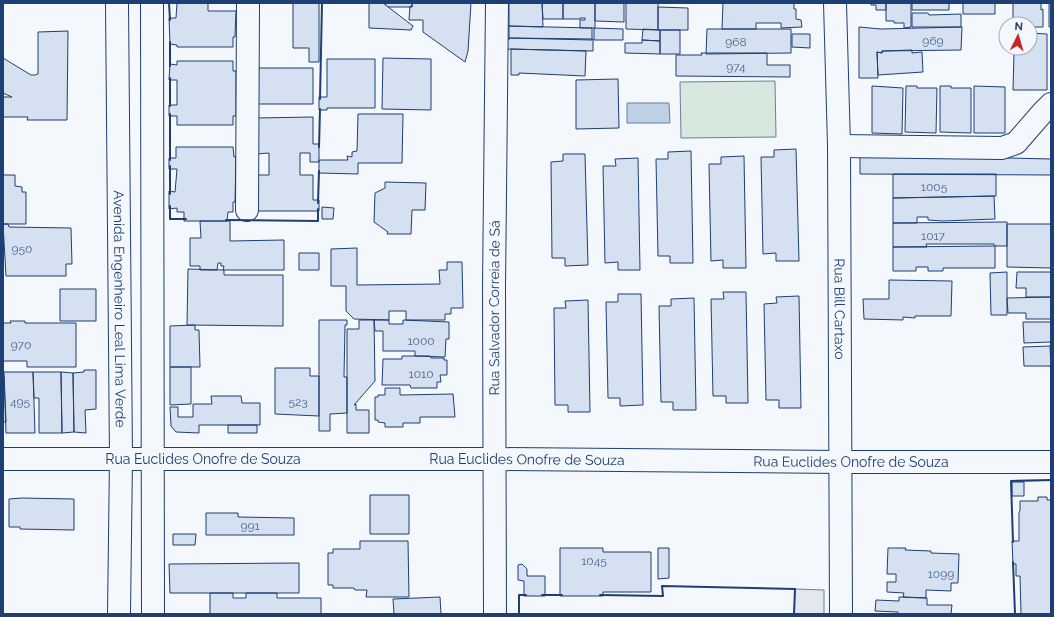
<svg xmlns="http://www.w3.org/2000/svg" width="1054" height="617" font-family="Raleway,sans-serif">
<style>
.green{fill:#d7e8df;stroke:#687fa3}
.parking{fill:#e3e8f0;stroke:#687fa3}
.water{fill:#bed0e5;stroke:#687fa3}
.building{fill:#d5e0f0;stroke:#1d3f73}
.lines{fill:none;stroke-linecap:round;stroke-linejoin:round}
.minor-casing{stroke:#1d3f73;stroke-width:24}
.major-casing{stroke:#1d3f73;stroke-width:24}
.minor{stroke:#f4f7fb;stroke-width:22}
.major{stroke:#f4f7fb;stroke-width:22}
.wall{stroke:#1d3f73;stroke-width:2}
.labels{text-anchor:middle;stroke-width:3;stroke-linejoin:round;paint-order:stroke}
.number-label{font-size:12px;fill:#4b6792}
.street-label{font-size:14px;fill:#1d3f73;stroke:#f4f7fb}
</style>
<rect width="100%" height="100%" fill="#f4f7fb"/>
<!-- green -->
<path class="green" d="M775,81l1,56 -95,1 -1,-56z"/>
<!-- parking -->
<path class="parking" d="M795,589l29,1v24h-30z"/>
<!-- water -->
<path class="water" d="M627,103h42l1,20h-43z"/>
<!-- building -->
<path class="building" d="M177,3h31v8h28l-1,26h-2v10h-56v-2l-7,-1 -1,-26h7z
M293,3h26v59h-10v-14h-16z
M369,3h14l30,23 -2,4 -42,-2z
M384,3h28v4h-24z
M412,3h59l-3,48 -3,11 -42,-30v-12h-14l1,-14 2,1z
M509,3h33l1,24 -34,-1z
M542,3h21v16h-20z
M563,3h32v25h-15v-8h5v-2h-5v1h-17z
M595,3h29v19l-29,-1z
M626,3h32v27l-32,-1z
M723,3h71v6h2v10l5,1 1,7 -21,1v-5h-25v6h-34z
M871,3h15v7h-10v-5h-5z
M886,3h25v24l-7,1v-5h-10v-2h-8z
M912,3h37v7h-37z
M963,3h32v11h-32z
M1013,3h28v7l2,-1v18h-13v-3h-17z
M1049,3h2v24h-2z
M658,7l30,1v22h-30z
M912,13h16l1,2 32,-1v13h-49z
M509,26l83,2v12l-83,-2z
M859,27l22,2 81,-2 -1,23 -79,1v2l-5,-1 1,26h-19z
M594,28l29,1v11h-29z
M643,29l17,1v11l-18,-1z
M707,29h84v24l-85,1z
M660,30h20v24h-20z
M68,31l-1,89h-40l1,-3h-25v-20h9l-9,-4v-35l28,17h4l3,-1v-42z
M1030,33l17,1v56h-34l1,-37h-2v-5h18z
M792,34h18v14l-18,-1z
M509,38l84,1v12l-86,-2v-10l2,1z
M642,40l18,1v13l-35,-1v-10h17z
M511,49l75,2 -1,25 -66,-3v2h-8z
M912,50v3l10,-1 1,20 -45,3 -1,-23 5,1v-2z
M701,53h66v12h23v12l-114,-1v-21h26z
M383,58l48,1v51l-49,-1z
M327,59h48v49h-48v2h-8v-13h8z
M177,61h56v10h3v45h-3v9h-56v-9h-8v-11h8v-25h-8l1,-16 7,1z
M254,68h59v36h-57z
M618,79l1,49 -43,1v-49z
M872,86l31,2 -1,46 -30,-1z
M906,86h11v2h20l-1,45 -31,-1z
M940,86h11v2h20v45l-31,-1z
M974,86l31,1v46h-31z
M358,114h45l-1,49h-44v11l-39,-1v-13h29l-1,-4 5,1v-5l5,-1z
M313,117v27h6v18h-9v-9h-10v22h13v25h6v11h-63l-2,-36h15v-22l-13,1 -2,-36z
M176,147h57l1,10h2l-1,45h-2v10h-5l-1,9h-43v-9h-7v-4l-8,1v-18l6,1 2,-23h-8v-11h7z
M796,149l3,112h-23v-8l-13,1 -2,-97h13v-7z
M691,151l2,112h-23v-7h-12l-2,-97h12v-7z
M563,154h22l3,111 -23,1v-8h-13l-1,-96 12,-1z
M744,156l2,112h-23v-8l-12,1 -2,-97h12v-7z
M860,157h148v1l43,1v16l-191,-1z
M638,158l2,112h-22v-8l-13,1 -2,-97h13l-1,-7z
M893,174h103v22l-103,2z
M3,175h12v11l7,1v5h4v32h-23z
M385,182l41,1 -1,27h-13l-1,24h-24l1,-2 -14,-10 1,-29 10,-5z
M994,196l1,23 -52,2 -15,-1v-3h-11v6h-24v-25z
M322,207l12,1 -1,11h-11z
M200,221h30v20l54,-1v30h-61l1,-4h-3v-3h-3l-1,7h-17v-4h-10v-28h11z
M1007,222v24h-12l-1,-2h-68l1,3h-34v-24z
M3,224h5l1,3 62,1 1,36h-6v12h-60z
M1007,224h44v44l-44,-1z
M995,246v22h-52v3h-15v-4h-12v4h-23v-24z
M357,248v37l83,-1 -1,-14h8v-8h15l1,46h-12v6h-6v6h-39v-9h-17v9l-35,-1 -8,-8v-25h-15v-37z
M299,253h20v17h-20z
M188,269l36,1v5h59v51l-96,-1z
M1007,272v43h-16l-1,-42z
M1017,272h34v25h-25v-9h-10z
M889,280l63,1 -1,35h-36v2l-12,-1v3l-39,-1 -1,-20h26z
M60,289h36v32h-36z
M723,292h23l2,111h-22v-7h-13l-2,-97h13z
M618,294h23l2,111 -23,1v-8h-12l-2,-96h12z
M799,296l2,112h-22v-8h-13l-2,-96 13,-1 -1,-6z
M1051,297v22h-25v-6h-18l-1,-15z
M694,298l2,112h-23v-8h-12l-2,-96h12v-7z
M588,300l2,112h-22v-7h-13l-1,-97h12l-1,-7z
M319,320h28v5h-2l-1,52h3v36l-17,1v17h-11z
M359,320h15l1,61 -21,24 2,-1v6h13v23h-22v-104h12z
M374,320h15v4h14v-4l46,2v17h-3l-1,18 -30,-1v-5h-32v-20h-8z
M10,321h15v2h51v44h-49v-6h-24v-38h8z
M1023,322h28v24l-1,-4 -26,1z
M195,325v5h4l1,37h-30v-41z
M1050,346l1,24 -1,-4h-26l-1,-19z
M402,356h28l1,2h13v2h3v15h-7l1,7h-4v6h-26l-1,-3h-28l1,-26h19z
M170,367h21v37l-21,1z
M275,368h35v8h9v40l-44,-2z
M84,370h12v39l-11,1 1,23 -12,-1 -1,-59 11,-1z
M4,372h29l2,61h-29z
M33,372h28l1,61h-23v-35h-5z
M61,372l12,1 1,59 -12,1z
M3,376h1l2,46h-3z
M385,388h15v7l53,-1 2,23h-35v6h-17v4h-18v-4l-7,-1v-2h-3v-23h3v-2h7z
M211,396h30l1,7h18v22h-61v8l-23,-1 -5,-6 -1,-19h8v10h15v-13h19z
M228,425h29v8h-29z
M1012,482h12v14h-12z
M370,495h39v39h-39z
M1038,497h9v3h4v114h-30l-1,-38h-4v-12h-3l-1,-23h7v-29l1,-1v-10h18z
M22,498l52,1v31l-54,-1v-2h-11v-28z
M206,513h32v4l56,1v17h-88z
M173,534h23l-1,11h-22z
M360,541h48l1,56h-43l1,-7h-12l-1,-2h-21v-3h-5v-32h5v-4h27z
M560,548h43v4h48v40h-48v4h-43z
M658,548h11v30l-11,1z
M888,548h18l-1,2 26,1v2l28,1 -1,29h-7v8l-25,-1v8l-23,-1 1,-4 -17,-1v-10h9v-8h-9z
M299,563v30h-129l-1,-29z
M522,564l5,5v7h18v20h-21v-15l-6,-1v-15z
M210,593h23v5h13v-5h31v5h44v16h-111z
M440,597l1,17h-47l-1,-15z
M899,597l28,1v7h25l-1,9h-53v-2l-23,-1 1,-11 23,1z"/>
<g class="lines">
<!-- minor casing -->
<g class="minor-casing">
<g id="minor">
<path id="s1" d="M835,3l4,143 2,468"/>
<path d="M839,146l163,2 14,-5 27,-31 8,-8"/>
<path d="M247,210l1,-207"/>
<path id="s2" d="M3,459h491l346,3h211"/>
<path id="s3" d="M495,614l-1,-327 3,-284"/>
</g>
</g>
<!-- major casing -->
<g class="major-casing">
<g id="major">
<path id="s4" d="M117,3l4,456 -2,155"/>
<path d="M152,3l1,611"/>
</g>
</g>
<!-- minor -->
<use href="#minor" class="minor"/>
<!-- major -->
<use href="#major" class="major"/>
<!-- wall -->
<path class="wall" d="M169,3l1,17
M170,42v24
M170,78v28
M320,99l2,-96
M170,114v46
M319,147l1,-38
M170,166v28
M318,203l1,-32
M170,206v13h16
M226,220l92,1v-12
M1013,542l-2,-61 40,-1
M1013,562l2,52
M542,595h20
M600,595l63,1 -1,-10 133,3 -1,25
M519,614v-19h7"/>
</g>
<g class="labels">
<!-- number labels -->
<g class="number-label">
<text x="933" y="45">969</text>
<text x="736" y="46">968</text>
<text x="736" y="71">974</text>
<text x="934" y="191">1005</text>
<text x="933" y="240">1017</text>
<text x="22" y="253">950</text>
<text x="421" y="345">1000</text>
<text x="21" y="349">970</text>
<text x="421" y="378">1010</text>
<text x="20" y="406">495</text>
<text x="298" y="406">523</text>
<text x="250" y="530">991</text>
<text x="594" y="565">1045</text>
<text x="941" y="578">1099</text>
</g>
<!-- street labels -->
<g class="street-label">
<text dy="5" stroke="none"><textPath href="#s3" startOffset="306">Rua Salvador Correia de Sá</textPath></text>
<text dy="5" stroke="none"><textPath href="#s1" startOffset="306">Rua Bill Cartaxo</textPath></text>
<text dy="5" stroke="none"><textPath href="#s4" startOffset="306">Avenida Engenheiro Leal Lima Verde</textPath></text>
<text dy="5" stroke="none"><textPath href="#s2" startOffset="200">Rua Euclides Onofre de Souza</textPath></text>
<text dy="5" stroke="none"><textPath href="#s2" startOffset="524">Rua Euclides Onofre de Souza</textPath></text>
<text dy="5" stroke="none"><textPath href="#s2" startOffset="848">Rua Euclides Onofre de Souza</textPath></text>
</g>
</g>
<!-- border -->
<rect width="1054" height="617" fill="none" stroke="#1d3f73" stroke-width="8"/>
<!-- north arrow -->
<g transform="translate(1018 36) rotate(5)"><circle r="19" fill="#f4f7fb" stroke="#9eadc5"/>
<path d="M0-3L7 15L0 10L-7 15Z" fill="#c62828"/>
<text y="-6" font-size="11" font-weight="bold" text-anchor="middle" fill="#1d3f73">N</text>
</g>
</svg>
